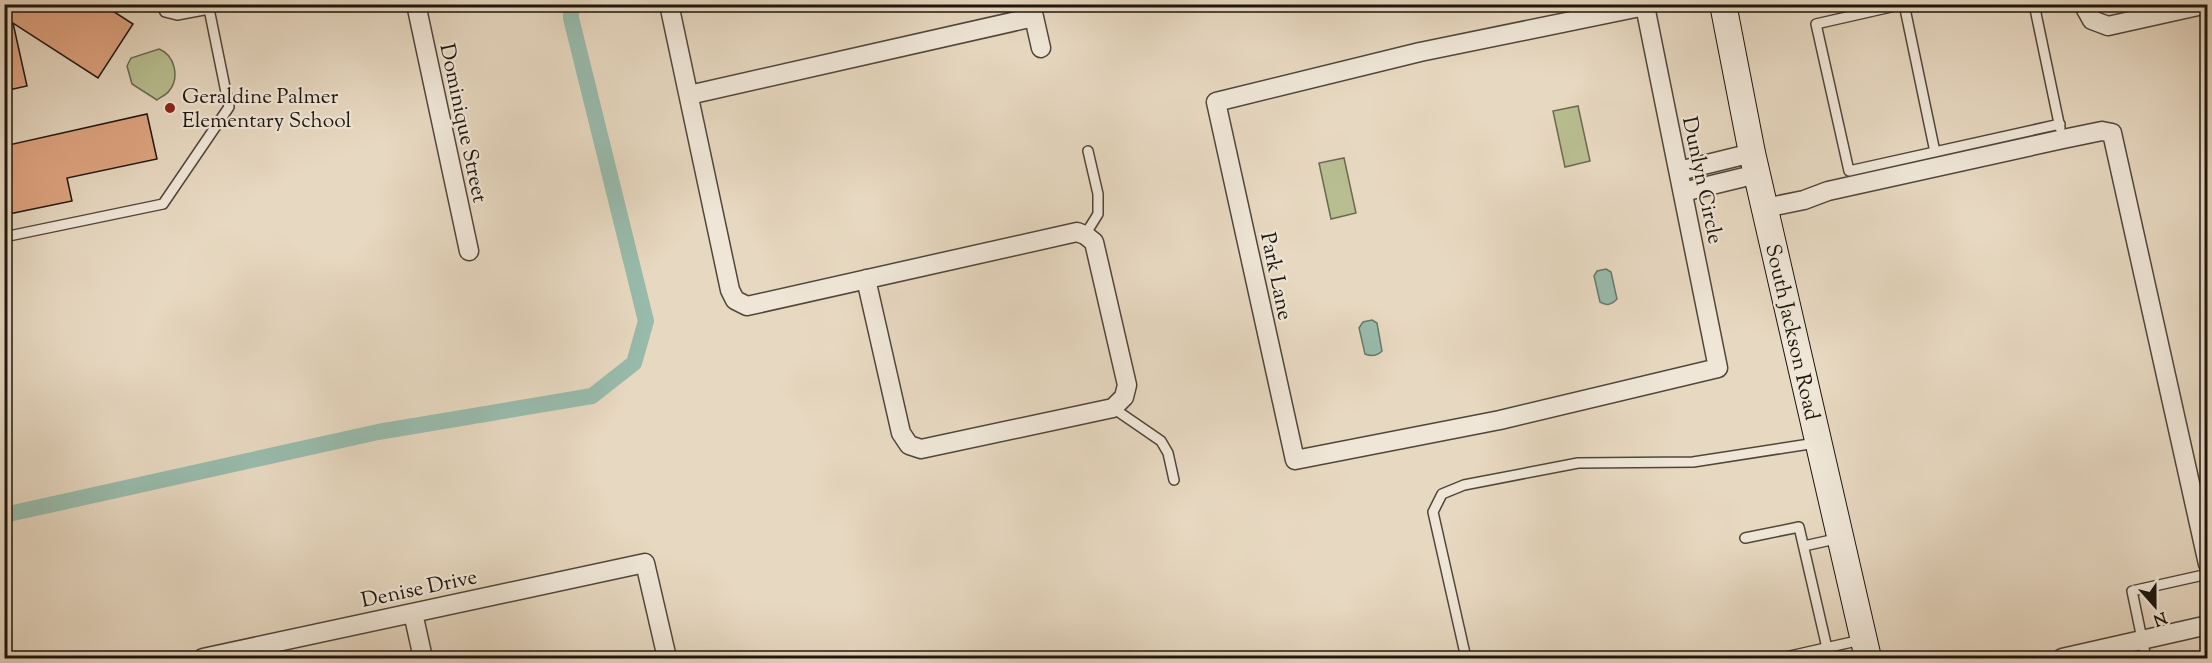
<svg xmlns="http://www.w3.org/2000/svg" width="2212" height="663" font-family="'Sorts Mill Goudy',serif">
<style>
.green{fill:#b8be91;stroke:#6b6a4f;stroke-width:1.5}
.water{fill:#98bbac;stroke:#67796c;stroke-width:1.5}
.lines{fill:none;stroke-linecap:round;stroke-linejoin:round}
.canal{stroke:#98bbac;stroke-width:16}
.building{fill:#dea380;stroke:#1e160d;stroke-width:1.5}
.lane-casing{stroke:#50463a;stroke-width:12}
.street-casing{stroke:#50463a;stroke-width:21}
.secondary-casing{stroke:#1e160d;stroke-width:28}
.lane{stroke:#efe6d7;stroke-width:9}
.street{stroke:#efe6d7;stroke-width:18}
.secondary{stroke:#efe6d7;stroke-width:26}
.poi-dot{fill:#8f2418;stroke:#efe6d7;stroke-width:2}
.labels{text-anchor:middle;stroke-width:4.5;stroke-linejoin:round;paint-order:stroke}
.poi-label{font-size:21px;fill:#1e160d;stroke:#efe6d7;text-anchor:start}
.street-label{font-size:21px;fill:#1e160d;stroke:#efe6d7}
</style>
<rect width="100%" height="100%" fill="#e7d8c1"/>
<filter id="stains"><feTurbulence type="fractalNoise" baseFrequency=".00333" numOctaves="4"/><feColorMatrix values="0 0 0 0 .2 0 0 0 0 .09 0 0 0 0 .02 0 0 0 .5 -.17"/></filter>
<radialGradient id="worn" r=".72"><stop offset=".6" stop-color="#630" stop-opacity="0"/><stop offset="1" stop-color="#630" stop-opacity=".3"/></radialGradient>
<!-- green -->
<path class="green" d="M159,49c16,6 21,29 10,42 -3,4 -8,6 -12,9l-25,-16 -5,-18 4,-8z
M1578,106l12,55 -25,6 -12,-56z
M1344,158l12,55 -25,6 -12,-56z"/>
<!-- water -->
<path class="water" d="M1606,269l5,3 6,27c-6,6 -10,7 -17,3l-6,-26 3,-5z
M1372,320l5,3 5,28c-5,5 -10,6 -17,3l-6,-26 4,-6z"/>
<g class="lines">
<!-- canal -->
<path class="canal" d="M4,515l374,-83 214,-36 42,-33 12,-42 -75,-303v-14"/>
</g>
<!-- building -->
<path class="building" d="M4,4h98l31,20 -35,54 -85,-55 14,63 -23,5z
M147,114l10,45 -90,19 5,23 -68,14v-69z"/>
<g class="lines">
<!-- lane casing -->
<g class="lane-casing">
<path id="lane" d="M161,4l4,8 12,3 32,-6
M1904,4l-88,20 33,147 211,-47
M1904,4l31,148
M2034,4l26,124
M1085,235l13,-21v-20l-10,-43
M4,237l159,-33 66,-97 -21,-103
M1113,408l48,33 7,12 6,27
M1745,538l54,-11 28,121
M1804,546l36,-8
M2122,645l3,13
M1466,658l-33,-146 9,-18 22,-9 114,-22 115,-1 123,-19
M1781,658l80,-18
M2146,658l-14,-67 76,-17"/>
</g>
<!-- street casing -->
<g class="street-casing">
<path id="street" d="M416,4l53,247
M669,4l61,286 5,10 12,6 330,-74 8,3 9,7 33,143 -3,12 -11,11 -192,41 -12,-4 -8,-12 -35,-154
M2083,4l9,16 16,6 99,-22
M1645,6l73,362 -218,52 -205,40 -79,-358 204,-50z
M1034,17l7,31
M689,95l345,-78 -3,-13
M1679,171l73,-18
M1683,192l74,-18
M1765,208l39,-8 24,-9 235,-52 39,-8 10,2 96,431
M413,613l10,45
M203,658l442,-95 22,95
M2062,658l146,-33"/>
</g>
<!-- secondary casing -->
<g class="secondary-casing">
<path id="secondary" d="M1723,4l29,149 116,505"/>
</g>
<!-- lane -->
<use href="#lane" class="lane"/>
<!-- street -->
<use href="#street" class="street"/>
<!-- secondary -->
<use href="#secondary" class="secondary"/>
</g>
<!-- markers -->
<circle class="poi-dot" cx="170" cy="108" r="6"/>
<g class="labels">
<!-- poi labels -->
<g class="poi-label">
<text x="182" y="103">Geraldine Palmer<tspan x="182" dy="24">Elementary School</tspan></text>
</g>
<!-- street labels -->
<g class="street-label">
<text transform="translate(464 123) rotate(78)" y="7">Dominique Street</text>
<text transform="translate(1703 180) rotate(78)" y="7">Dunlyn Circle</text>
<text transform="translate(1277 276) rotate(78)" y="7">Park Lane</text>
<text transform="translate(1793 332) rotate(77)" y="7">South Jackson Road</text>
<text transform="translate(419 588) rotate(-12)" y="7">Denise Drive</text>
</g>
</g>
<!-- margin -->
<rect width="2212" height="663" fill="none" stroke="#e7d8c1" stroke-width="24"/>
<rect x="6" y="6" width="2200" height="651" fill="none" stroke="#1e160d" stroke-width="3"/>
<rect x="12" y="12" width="2188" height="639" fill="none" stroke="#1e160d" stroke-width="1.5"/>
<!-- north arrow -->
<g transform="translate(2155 606) rotate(159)" stroke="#efe6d7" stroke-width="4.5" paint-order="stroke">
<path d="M0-4.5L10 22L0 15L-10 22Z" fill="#1e160d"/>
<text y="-9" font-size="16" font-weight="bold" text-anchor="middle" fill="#1e160d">N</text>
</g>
<rect width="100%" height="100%" filter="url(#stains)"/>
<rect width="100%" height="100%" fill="url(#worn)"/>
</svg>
